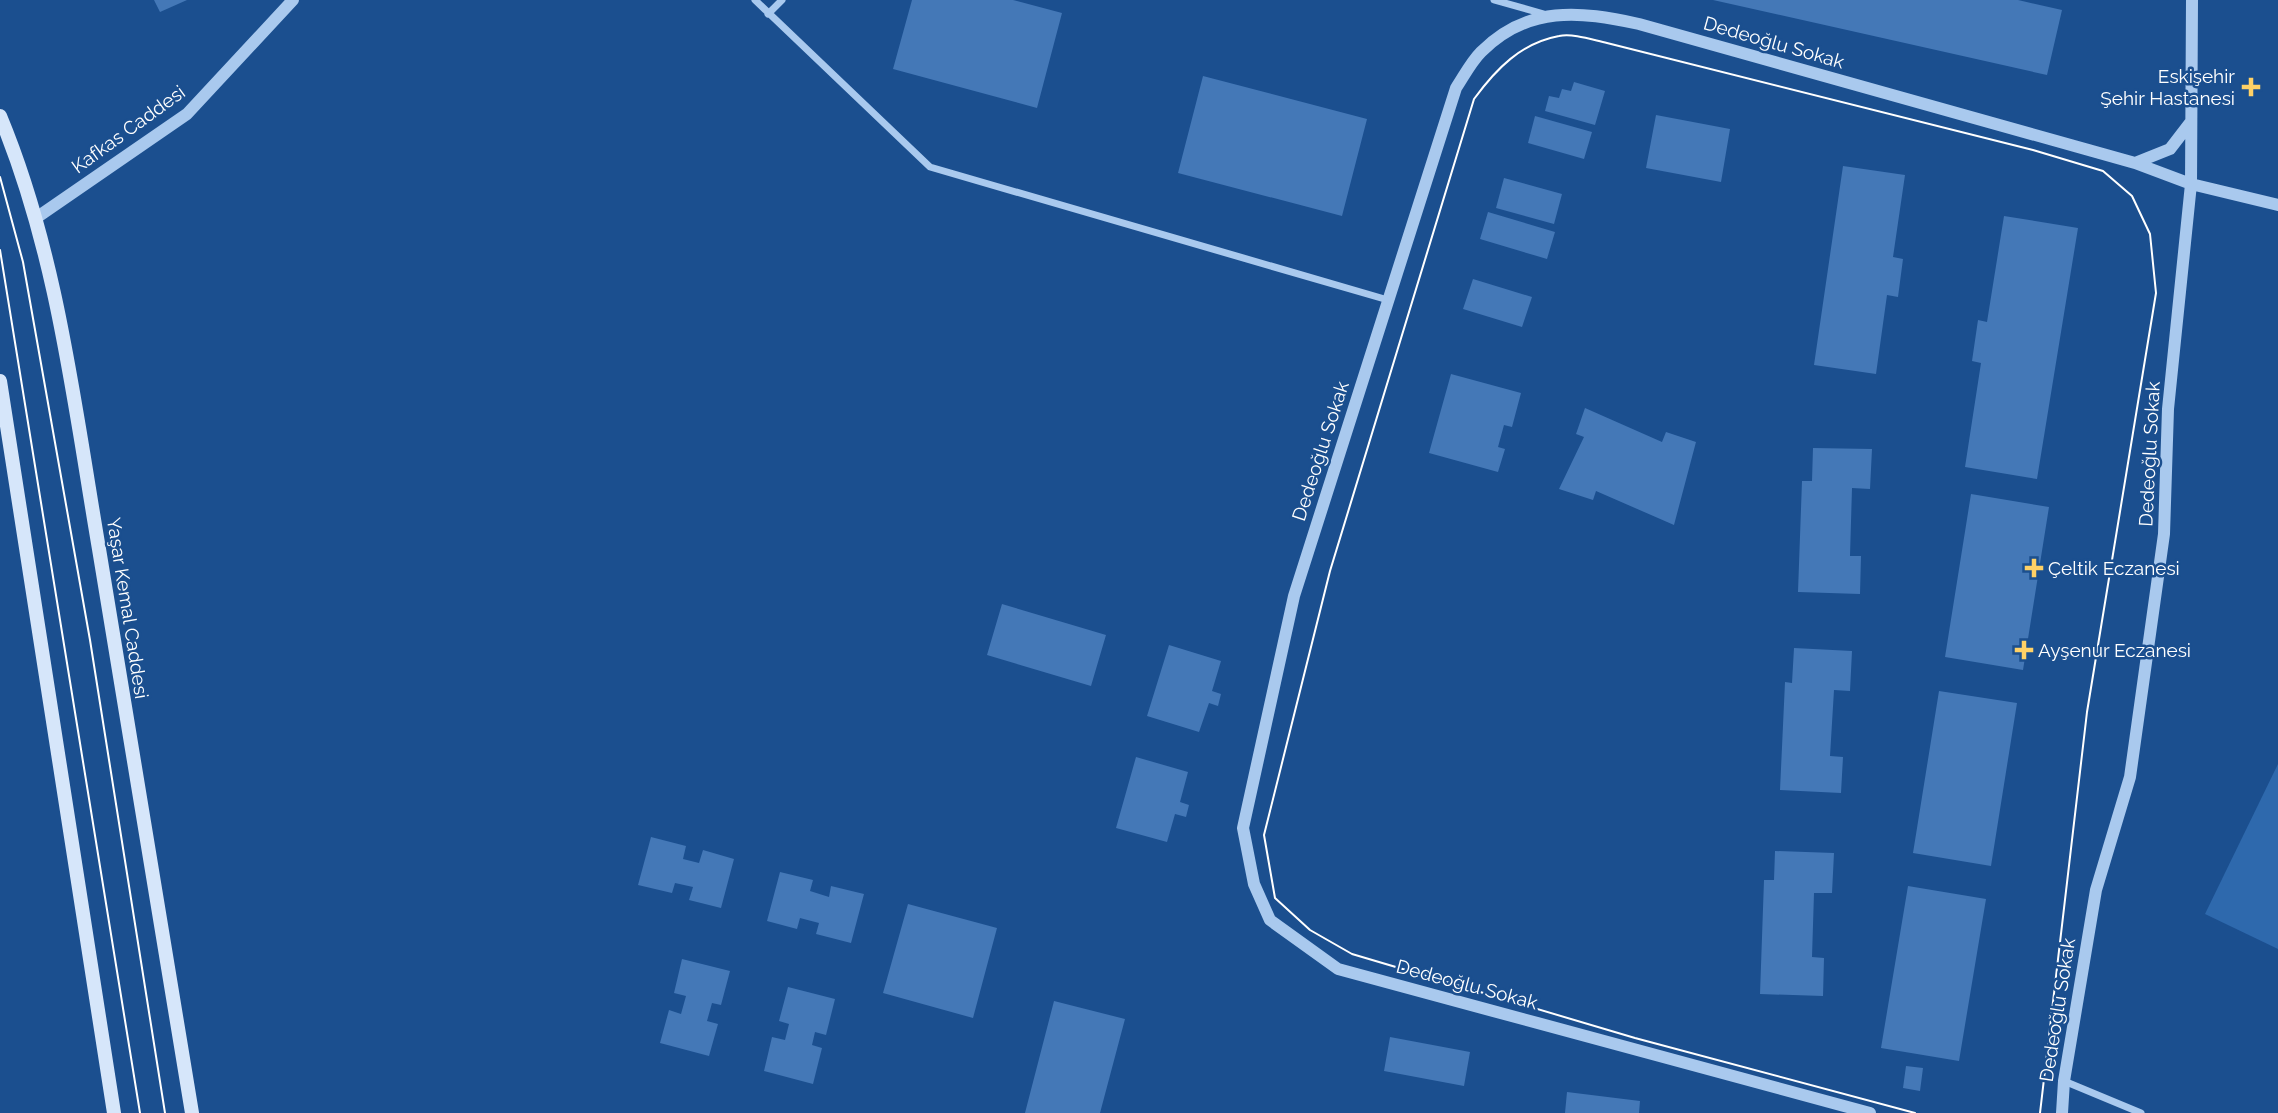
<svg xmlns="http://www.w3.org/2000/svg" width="2278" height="1113" font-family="Raleway,sans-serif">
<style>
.green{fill:#2e69ad}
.building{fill:#4478b7}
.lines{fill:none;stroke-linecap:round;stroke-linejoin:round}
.minor{stroke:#a9c9ee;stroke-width:7}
.tertiary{stroke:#a9c9ee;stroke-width:12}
.secondary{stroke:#d6e6fa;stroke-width:14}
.tram{stroke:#fff;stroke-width:2}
.poi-dot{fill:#ffd166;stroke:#1b4f8f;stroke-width:2.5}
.labels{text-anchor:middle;stroke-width:5;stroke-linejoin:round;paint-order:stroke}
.street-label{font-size:19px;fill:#fff;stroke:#1b4f8f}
.poi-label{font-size:19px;fill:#fff;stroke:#1b4f8f;text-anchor:start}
</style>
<rect width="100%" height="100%" fill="#1b4f8f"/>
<!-- green -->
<path class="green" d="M2278,764v185l-73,-35z"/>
<!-- building -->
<path class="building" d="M154,0h33l-27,12z
M912,0h101l49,13 -25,95 -144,-39z
M1713,0h305l44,10 -15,65z
M1203,76l164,43 -25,97 -164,-43z
M1574,82l31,9 -10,34 -50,-14 4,-15 10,2 3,-9 9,2z
M1656,115l74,14 -9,53 -75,-14z
M1535,116l57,16 -8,27 -56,-16z
M1843,166l62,9 -12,82 10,2 -5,38 -11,-2 -11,79 -62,-9z
M1504,178l58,16 -8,30 -58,-16z
M1488,212l67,20 -8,27 -67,-20z
M2004,216l74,12 -41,251 -72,-12 16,-104 -9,-2 6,-41 9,2z
M1473,279l59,18 -10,30 -59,-18z
M1451,374l70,19 -9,34 -8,-2 -6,22 7,2 -7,23 -69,-19z
M1585,408l77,34 4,-10 30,10 -22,83 -78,-34 -3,9 -34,-11 25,-52 -8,-3z
M1813,448l59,1 -2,40 -18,-1 -2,68h11l-1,38 -62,-2 4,-111h10z
M1971,494l78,13 -26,163 -78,-13z
M1002,604l104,31 -15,51 -104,-31z
M1169,645l52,16 -9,30 9,3 -3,12 -9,-3 -10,29 -52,-16z
M1794,648l58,3 -2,40 -16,-1 -4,66 13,1 -2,36 -61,-3 5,-108 7,1z
M1939,691l78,12 -26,163 -78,-13z
M1136,757l52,15 -8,30 9,3 -3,12 -11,-3 -8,28 -51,-14z
M651,837l35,9 -3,13 16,4 4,-13 31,9 -13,49 -32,-8 4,-13 -18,-4 -3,10 -34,-8z
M1775,851l59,2 -2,40h-18l-2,64 12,1 -1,38 -63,-2 4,-114h10z
M780,872l33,8 -3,11 19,6 2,-11 33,8 -13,49 -35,-9 3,-11 -19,-5 -3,11 -30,-8z
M1908,886l78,13 -27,162 -78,-13z
M908,904l89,24 -24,90 -90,-25z
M682,959l48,12 -9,34 -9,-2 -5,18 11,3 -9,32 -49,-13 9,-33 12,4 5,-18 -12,-3z
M788,987l47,12 -9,36 -11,-3 -3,13 10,3 -9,36 -49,-13 8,-34 13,3 4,-16 -10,-3z
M1054,1001l71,18 -25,94h-75z
M1390,1037l80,15 -6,34 -80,-15z
M1906,1066l17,2 -3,23 -17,-3z
M1567,1092l73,9 -1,12h-74z"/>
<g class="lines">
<!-- minor -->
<path class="minor" d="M755,0l175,167 458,133
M1494,0l50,14
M768,14l14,-14
M2064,1081l77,32"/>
<!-- tertiary -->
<path class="tertiary" d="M2192,0l-1,184 87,21
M36,218l151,-104 106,-114
M1870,1113l-532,-144 -68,-49 -16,-36 -11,-56 51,-232 162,-508c8,-12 15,-26 25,-36 47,-47 99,-41 158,-28l496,139 35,-14 20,-26
M2062,1113l2,-32 32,-191 34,-113 34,-243 4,-125 23,-225 -56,-21"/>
<!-- secondary -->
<path class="secondary" d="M0,116c57,137 74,287 99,433 31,188 62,376 93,564
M0,381l114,732"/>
<!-- tram -->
<path class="tram" d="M0,177l23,85 67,378 75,473
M0,250l140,863
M1915,1113l-280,-75 -283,-84 -42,-24 -35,-32 -11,-63 66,-264 144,-472c22,-30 47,-56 85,-63 14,-3 34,4 48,7l426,107 70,21 29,25 18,38 6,59 -69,419 -47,401"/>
</g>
<!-- markers -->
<g class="poi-dot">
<path d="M2247.5 76.5h7v7h7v7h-7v7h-7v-7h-7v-7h7z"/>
<path d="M2030.5 557.5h7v7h7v7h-7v7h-7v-7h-7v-7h7z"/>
<path d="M2020.5 639.5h7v7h7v7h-7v7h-7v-7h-7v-7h7z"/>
</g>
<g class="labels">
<!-- street labels -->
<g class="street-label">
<text transform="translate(1774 42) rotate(16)" y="7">Dedeoğlu Sokak</text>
<text transform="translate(128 129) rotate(-36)" y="7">Kafkas Caddesi</text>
<text transform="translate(1320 451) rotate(-72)" y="7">Dedeoğlu Sokak</text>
<text transform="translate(2149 454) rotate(-87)" y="7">Dedeoğlu Sokak</text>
<text transform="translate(128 608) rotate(81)" y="7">Yaşar Kemal Caddesi</text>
<text transform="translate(1467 984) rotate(15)" y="7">Dedeoğlu Sokak</text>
<text transform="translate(2057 1010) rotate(-81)" y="7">Dedeoğlu Sokak</text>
</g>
<!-- poi labels -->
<g class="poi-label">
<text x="2235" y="83" text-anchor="end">Eskişehir<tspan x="2235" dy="22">Şehir Hastanesi</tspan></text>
<text x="2048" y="575">Çeltik Eczanesi</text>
<text x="2038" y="657">Ayşenur Eczanesi</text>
</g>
</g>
</svg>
